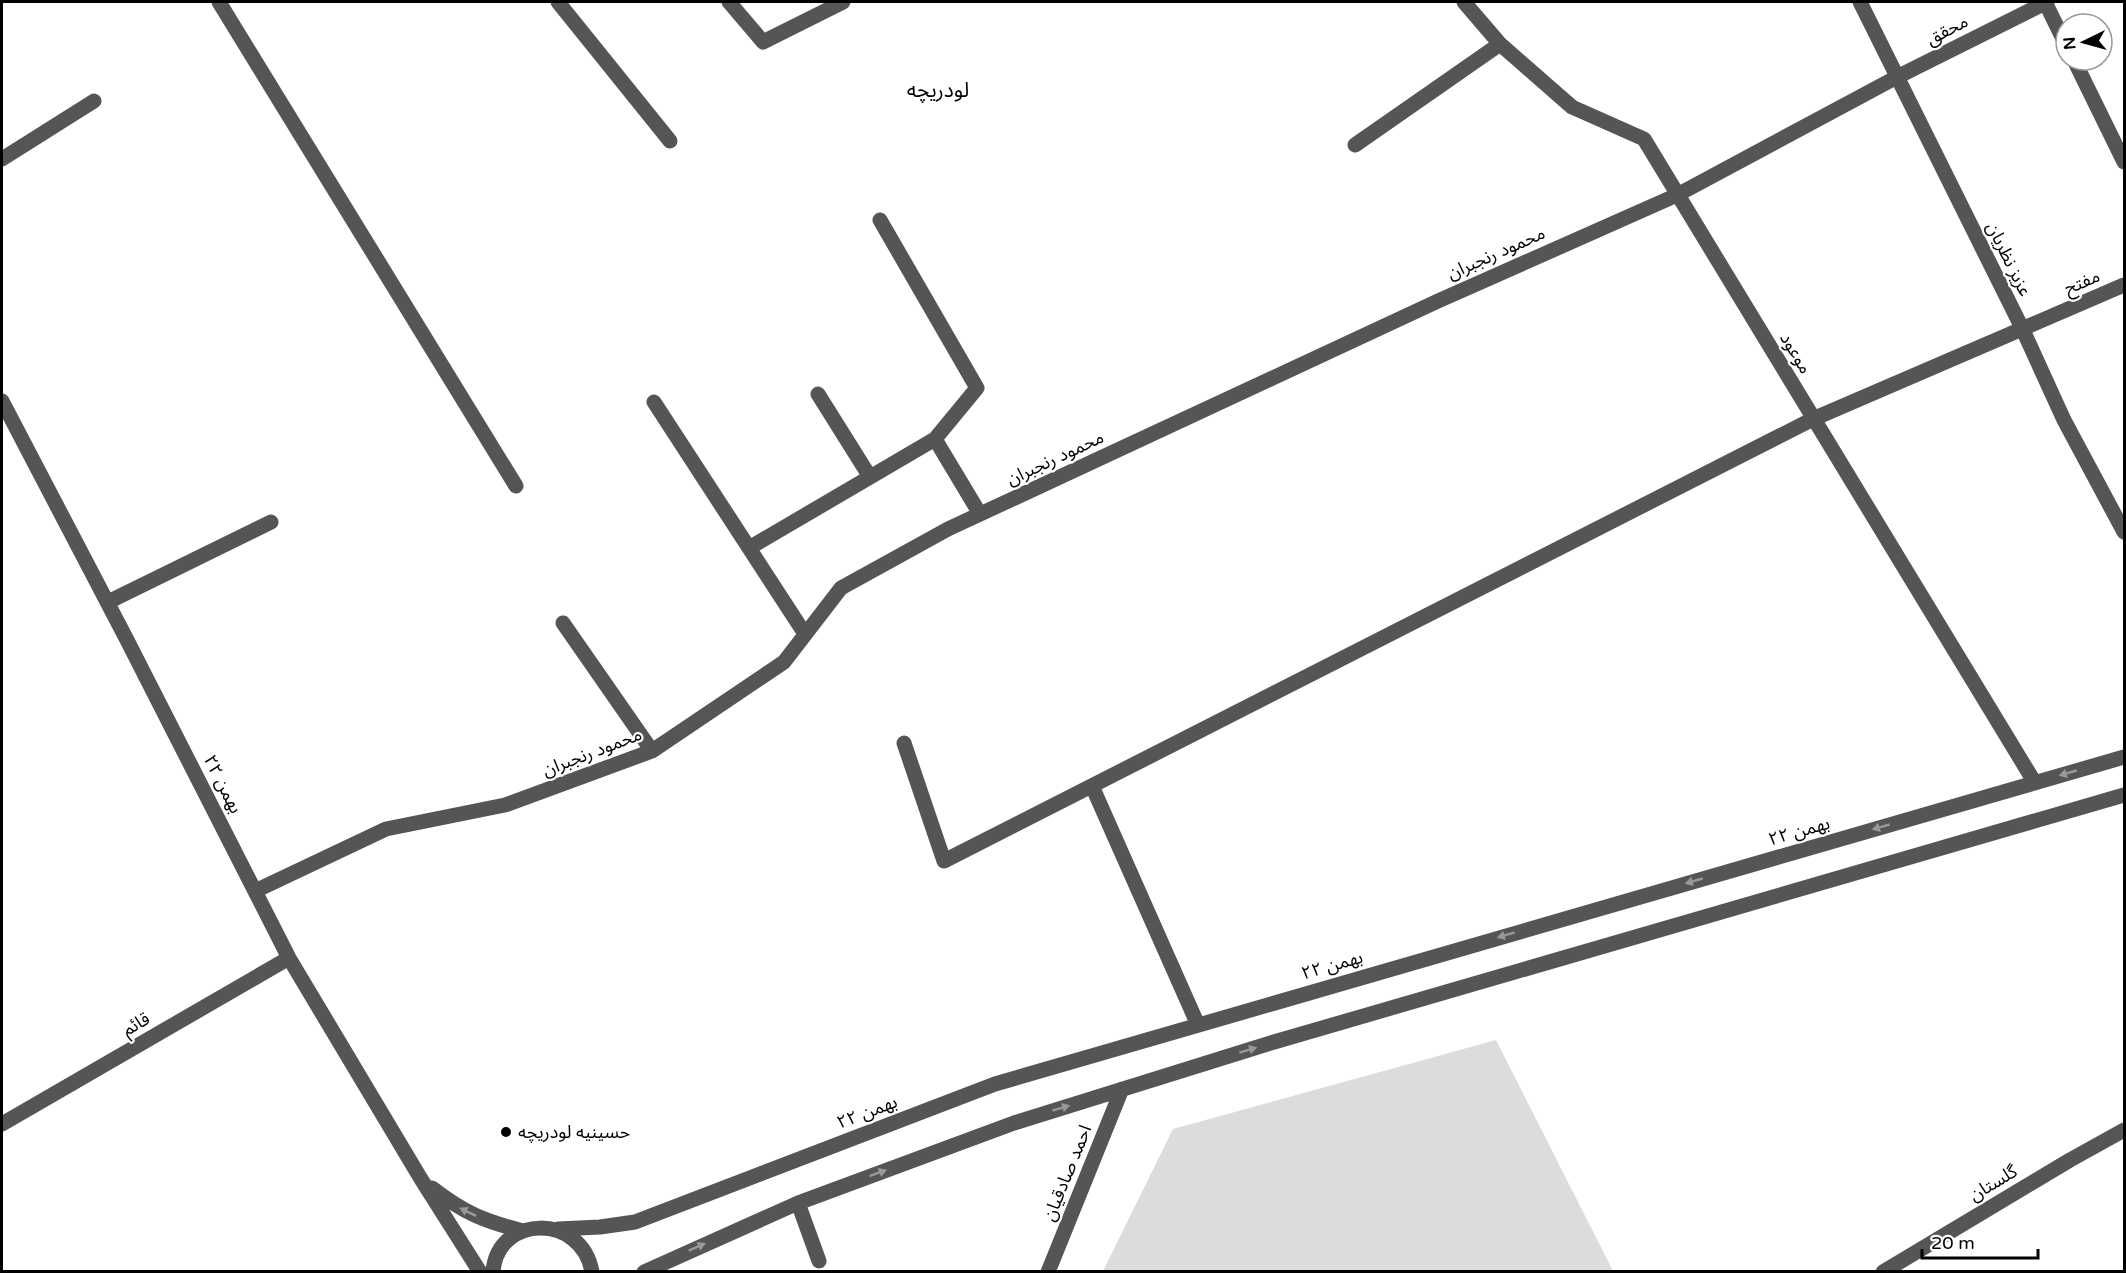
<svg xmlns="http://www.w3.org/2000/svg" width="2126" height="1273" font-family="'Varela Round','Noto Sans Arabic',sans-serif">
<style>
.green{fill:#dcdcdc}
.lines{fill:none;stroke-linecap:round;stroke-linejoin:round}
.minor{stroke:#555;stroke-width:15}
.oneway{fill:#999}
.poi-dot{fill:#000;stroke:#fff;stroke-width:2}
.labels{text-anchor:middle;stroke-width:4.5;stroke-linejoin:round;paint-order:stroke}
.street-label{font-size:18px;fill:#000;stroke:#fff}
.poi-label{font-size:18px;fill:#000;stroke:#fff;text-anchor:start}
.quarter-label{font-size:21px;fill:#000;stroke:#fff}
</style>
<rect width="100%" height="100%" fill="#fff"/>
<!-- green -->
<path class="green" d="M1496,1040l117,231h-510l70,-142z"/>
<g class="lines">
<!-- minor -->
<path class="minor" d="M219,2l297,484
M558,2l112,139
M729,2l34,40 80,-40
M1464,2l36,42 72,63 72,32 391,644
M1860,2l162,326 42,92 60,112
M2045,2l21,43
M2074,60l50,102
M1355,145l145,-101
M2,159l92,-58
M880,220l97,168 -42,51 45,75
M818,394l52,83
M2,401l125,239 162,318 132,221 59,93
M654,402l151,232
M749,548l186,-109
M108,602l163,-80
M563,623l89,128
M904,743l40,118 869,-442 311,-134
M1092,786l106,239
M255,891l131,-62 119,-24 147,-54 132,-89 57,-74 107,-59 490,-228 239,-106 220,-118 150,-75
M2,1124l287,-166
M432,1188c32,25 52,33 91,43
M798,1203l21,58
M558,1229l42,-2 35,-5 360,-138 1129,-327
M493,1272c4,-58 89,-59 99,0
M644,1272l154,-69 216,-80 260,-81 850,-247
M1048,1272l74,-183
M1883,1272l187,-112 54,-30"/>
</g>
<!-- one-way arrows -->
<defs><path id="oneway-solid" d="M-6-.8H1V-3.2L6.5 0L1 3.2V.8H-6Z" transform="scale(1.5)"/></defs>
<g class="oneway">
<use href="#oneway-solid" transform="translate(2068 773) rotate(164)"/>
<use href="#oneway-solid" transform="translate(1881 827) rotate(164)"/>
<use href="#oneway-solid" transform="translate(1694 881) rotate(164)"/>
<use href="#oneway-solid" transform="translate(1506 935) rotate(164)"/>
<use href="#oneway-solid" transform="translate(1248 1050) rotate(-17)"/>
<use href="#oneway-solid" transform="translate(1061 1108) rotate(-17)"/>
<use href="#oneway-solid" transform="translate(878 1173) rotate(-20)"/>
<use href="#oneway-solid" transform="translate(468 1212) rotate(-154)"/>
<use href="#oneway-solid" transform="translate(697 1247) rotate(-24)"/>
</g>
<!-- markers -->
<circle class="poi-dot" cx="506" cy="1132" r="6"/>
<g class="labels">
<!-- street labels -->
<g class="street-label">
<text transform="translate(1947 30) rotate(-27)" y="6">محقق</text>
<text transform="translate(1496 253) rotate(-24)" y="6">محمود رنجبران</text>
<text transform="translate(2009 259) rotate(64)" y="6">عزیز نظریان</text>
<text transform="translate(2082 282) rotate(-23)" y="6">مفتح</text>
<text transform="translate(1796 353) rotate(59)" y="6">موعود</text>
<text transform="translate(1055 458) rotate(-25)" y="6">محمود رنجبران</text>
<text transform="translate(592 752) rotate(-21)" y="6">محمود رنجبران</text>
<text transform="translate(223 784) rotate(63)" y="6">۲۲ بهمن</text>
<text transform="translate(1799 831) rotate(-16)" y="6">۲۲ بهمن</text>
<text transform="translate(1332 965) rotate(-16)" y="6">۲۲ بهمن</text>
<text transform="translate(136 1024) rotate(-30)" y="6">قائم</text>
<text transform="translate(867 1112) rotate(-21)" y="6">۲۲ بهمن</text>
<text transform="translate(1067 1173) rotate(-68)" y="6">احمد صادقیان</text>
<text transform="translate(1993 1183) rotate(-31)" y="6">گلستان</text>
</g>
<!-- poi labels -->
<g class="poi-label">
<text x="518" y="1138">حسینیه لودریچه</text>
</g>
<!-- quarter labels -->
<g class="quarter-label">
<text x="938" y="97">لودریچه</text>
</g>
</g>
<!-- border -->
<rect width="2126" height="1273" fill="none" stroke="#000000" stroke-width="6"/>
<!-- north arrow -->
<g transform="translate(2084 42) rotate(265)"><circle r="28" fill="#ffffff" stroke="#999999" stroke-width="1.5"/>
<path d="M0-4.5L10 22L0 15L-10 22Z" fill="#000000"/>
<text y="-9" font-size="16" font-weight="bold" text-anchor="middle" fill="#000000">N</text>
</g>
<!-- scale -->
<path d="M1922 1249v9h116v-9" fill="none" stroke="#000000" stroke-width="3"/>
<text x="1931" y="1249" font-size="18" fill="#000000" stroke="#ffffff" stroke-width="4.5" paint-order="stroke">20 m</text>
</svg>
